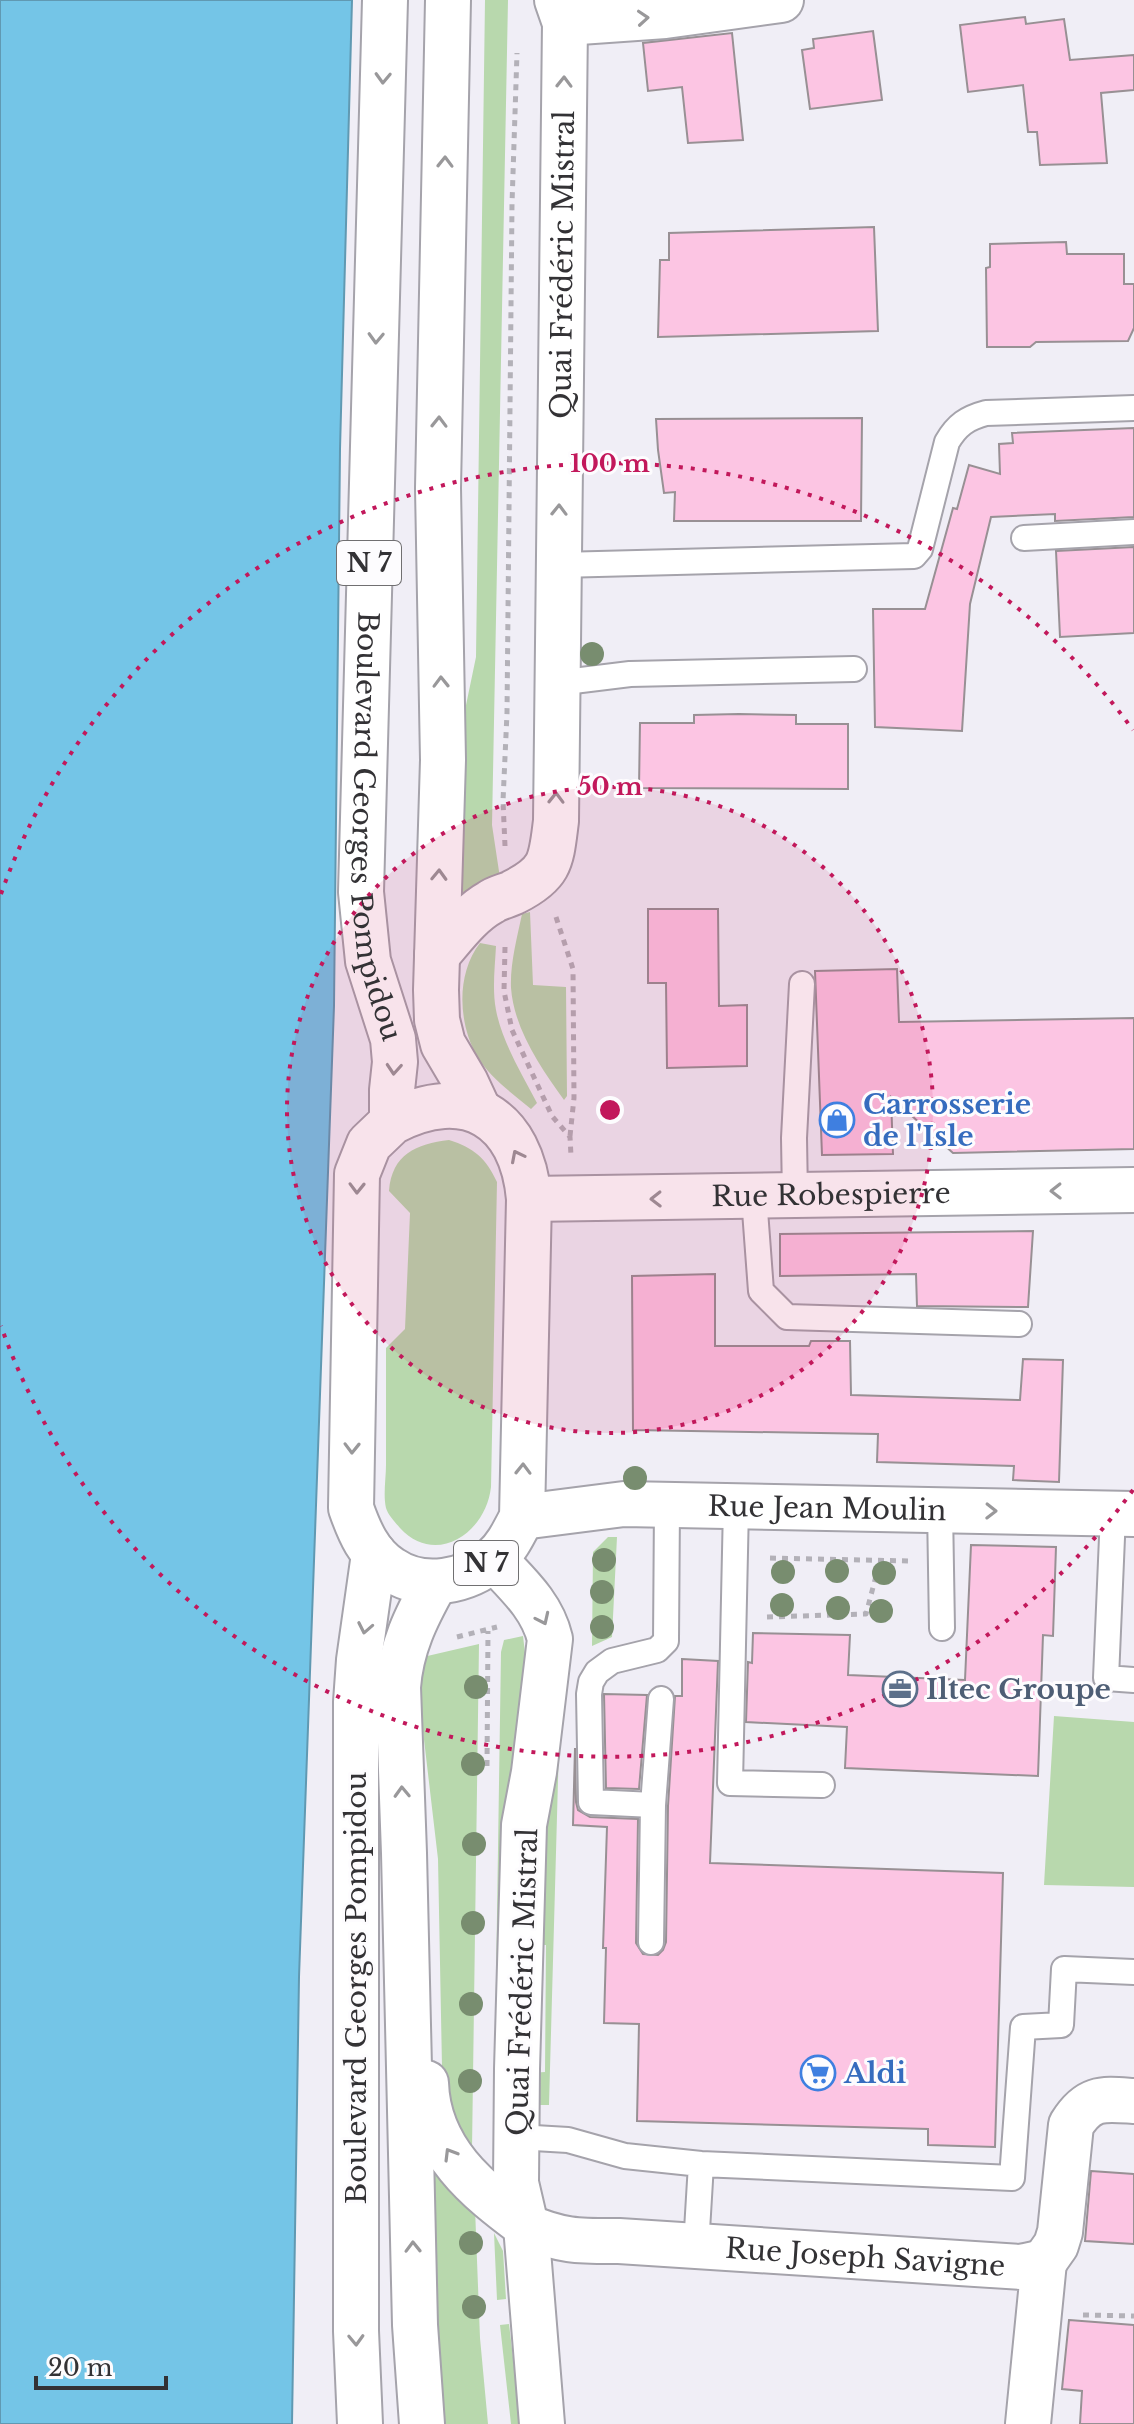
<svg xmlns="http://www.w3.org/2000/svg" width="1134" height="2424" font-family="'Libre Baskerville',serif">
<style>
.green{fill:#b8d8ad}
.water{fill:#74c5e7;stroke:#6099b2;stroke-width:2}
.building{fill:#fcc5e3;stroke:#989094;stroke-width:2}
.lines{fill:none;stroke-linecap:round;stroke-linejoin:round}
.lane-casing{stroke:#a5a3ab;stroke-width:28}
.street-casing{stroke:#a5a3ab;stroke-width:48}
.primary-casing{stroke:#a5a3ab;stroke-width:48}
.path{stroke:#b3b1b8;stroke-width:5;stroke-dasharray:6 6;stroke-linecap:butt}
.lane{stroke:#fff;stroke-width:24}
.street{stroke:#fff;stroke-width:44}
.primary{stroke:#fff;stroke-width:44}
.tree{fill:#788d6f}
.oneway{stroke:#99989a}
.ring{fill:none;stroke:#c2185b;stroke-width:4;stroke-dasharray:4 8}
.labels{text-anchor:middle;stroke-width:6;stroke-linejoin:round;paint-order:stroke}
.shield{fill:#fdfcfe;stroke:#706f71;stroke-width:2}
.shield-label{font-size:26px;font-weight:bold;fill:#333235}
.street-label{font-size:28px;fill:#333235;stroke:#fdfcfe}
.shop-label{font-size:28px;font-weight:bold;fill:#366cbe;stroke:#fdfcfe;text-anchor:start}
.service-label{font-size:28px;font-weight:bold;fill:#4e5e75;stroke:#fdfcfe;text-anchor:start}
.centre{fill:#c2185b;stroke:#fdfcfe;stroke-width:4}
.ring-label{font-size:24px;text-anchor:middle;font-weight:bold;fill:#c2185b;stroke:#fdfcfe;stroke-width:6;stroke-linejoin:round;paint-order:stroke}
</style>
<rect width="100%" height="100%" fill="#f0eef6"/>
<!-- green -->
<path class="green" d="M485,0h23l-16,825 8,53 -49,39 9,-183 16,-77z
M530,912l3,73 33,2 1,109 -3,4c-23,-32 -50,-71 -53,-112 -1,-24 6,-50 11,-74z
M480,943l16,3c-1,21 -4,43 0,64 6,32 26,64 41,93l-6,6c-19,-16 -41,-31 -54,-53 -19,-33 -21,-82 3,-113z
M449,1140c25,8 37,18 48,42l-6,305c-5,46 -55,80 -91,41 -5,-6 -12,-13 -14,-20 -3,-13 0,-30 0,-43 0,-39 0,-78 0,-117l19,-19 5,-116 -21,-22c3,-37 27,-47 60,-51z
M608,1537h9l-5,100 -20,9 1,-94z
M523,1636l6,50 -25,486 -11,6 8,-526 3,-12z
M479,1644l-7,506c-17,-25 -26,-52 -30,-83l-4,-208 -19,-162 4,-40z
M560,1708l-11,397h-12l-8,-32 16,-1 1,-127h-16z
M1054,1716l80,6v165l-90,-2z
M420,2118l55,90 5,130 8,86h-46z
M494,2233l9,18 3,48 -9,1z
M509,2324l12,100h-10l-11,-99z"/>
<!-- water -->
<path class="water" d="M0,0h352l-12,449 -6,557 -35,971 -7,447h-292z"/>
<!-- building -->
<path class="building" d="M1025,17l1,7 38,-5 6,41 64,-5v35l-33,3 6,70 -67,2 -3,-33h-9l-5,-47 -55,7 -8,-67z
M873,31l9,69 -72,9 -8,-59 12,-2 -1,-9z
M732,33l11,107 -55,3 -6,-56 -34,4 -5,-48z
M874,227l4,104 -220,6 2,-77h9v-27z
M1066,242l1,12h57v30h10v44l-6,13 -92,1 -6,5h-43l-1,-79 4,-1v-23z
M862,418l-1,103h-187l1,-29 -11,1 -6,-43 -2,-31z
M1134,428v89l-79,4v-7l-64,3 -21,87 -8,127 -87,-4 -2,-118h52l28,-101 4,1 12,-44 31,9 -1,-30 14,-1 -1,-10z
M1134,547v86l-74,4 -4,-86z
M739,714l57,1v9h52v65l-209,-1 1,-65h54v-8z
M648,909h70l1,97 28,-1v61l-80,2 -1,-85h-18z
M897,969l2,53 235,-4v131l-181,4 -62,-56 2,57 -71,1 -7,-184z
M1033,1231l-5,76 -111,-1 -1,-32 -136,2v-42z
M715,1274v72h94l2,-5h39l1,54 169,5 3,-41 40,1 -4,122 -46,-2 1,-14 -137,-4 1,-28 -245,-4 -1,-154z
M971,1545l85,2 -3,89 -10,-1 -5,141 -193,-8 2,-41 -101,-5 2,-60 4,1 1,-30 97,2 -2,40 117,5z
M682,1659l36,2 -8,202 293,10 -8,274 -67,-2v-16l-291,-8 2,-97 -35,-1 2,-75h-3l4,-121 -34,-2 2,-77 1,54 2,8 12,7 48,2 -2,124 7,11 15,1 5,-5 3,-8 2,-136 7,-110h7z
M604,1694l43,1 -8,94 -33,-1z
M1091,2171l43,3v70l-49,-3z
M1069,2320l65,5v99h-54l2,-33 -20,-2z"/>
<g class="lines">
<!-- lane casing -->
<g class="lane-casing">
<path id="lane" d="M1024,538l110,-6
M559,565l355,-9 6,-7 27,-107c10,-17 20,-24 39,-29l148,-5
M557,683l73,-9 224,-5
M795,1196l-1,-58 8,-154
M754,1197l7,94 26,26 232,7
M736,1506l-6,277 92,2
M940,1509l2,119
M1113,1514l-7,164 28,2
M653,1805l-62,-3 -2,-108 2,-12 6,-10 15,-11 45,-11 9,-9 1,-136
M651,1942l2,-137 8,-106
M517,2137l51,3 57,16 76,8 311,14 11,-151 38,-2 3,-56 70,3
M696,2247l5,-83"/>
</g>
<!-- street casing -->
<g class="street-casing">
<g id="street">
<path d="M565,23l100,-7 116,-16"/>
<path id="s1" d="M437,955c16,-18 32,-41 54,-53 7,-5 16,-6 23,-10 38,-19 37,-32 42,-71l9,-798 -8,-23"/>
<path id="s2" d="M529,1199l605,-9"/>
<path id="s3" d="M522,1517l102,-13 510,10"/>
<path d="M494,1559c22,24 48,46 56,80l-16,133 -10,53 -7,244 -1,114 10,43 16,198"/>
<path id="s4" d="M526,2226c36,16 55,15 93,15l402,26 23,-5 -16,162"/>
<path d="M1044,2262l12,-17 4,-13 11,-107c18,-29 32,-26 63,-24"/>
</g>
</g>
<!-- primary casing -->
<g class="primary-casing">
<g id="primary">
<path id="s5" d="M385,0l-24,892 7,69 25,78 2,23 -3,28v32l-23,22 -12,30 -6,334c8,23 18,47 40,61 32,22 76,13 104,-11 13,-12 19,-26 27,-41l7,-318c-7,-82 -63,-116 -137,-77"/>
<path d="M448,0l-10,488 5,272 -7,230 1,30 6,24 23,39 13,28"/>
<path d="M426,2083c2,67 51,107 100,143"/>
<path d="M360,2424l-4,-93v-629l3,-42 15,-106"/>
<path d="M422,2424l-7,-99 -11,-472 -6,-166c3,-40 18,-70 37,-104"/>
</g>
</g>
<!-- path -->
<path class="path" d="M505,846l-2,-45 4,-88 5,-509 5,-151
M556,917l17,52 1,129 -4,38
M505,947l-1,44 8,39 40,86 18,21 1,19
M770,1558l138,3
M767,1617l99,-3 14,-53
M457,1637l40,-10
M487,1766l1,-135
M1083,2315l51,1"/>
<!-- lane -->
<use href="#lane" class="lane"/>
<!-- street -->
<use href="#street" class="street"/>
<!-- primary -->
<use href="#primary" class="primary"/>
</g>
<!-- trees -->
<g class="tree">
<circle cx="592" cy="654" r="12"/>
<circle cx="635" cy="1478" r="12"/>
<circle cx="604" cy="1560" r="12"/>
<circle cx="837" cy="1571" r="12"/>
<circle cx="783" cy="1572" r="12"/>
<circle cx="884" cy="1573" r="12"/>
<circle cx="602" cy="1592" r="12"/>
<circle cx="782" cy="1605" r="12"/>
<circle cx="838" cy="1608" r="12"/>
<circle cx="881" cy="1611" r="12"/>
<circle cx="602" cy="1627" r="12"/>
<circle cx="476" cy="1687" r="12"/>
<circle cx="473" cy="1764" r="12"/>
<circle cx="474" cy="1844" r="12"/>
<circle cx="473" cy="1923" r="12"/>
<circle cx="471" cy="2004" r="12"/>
<circle cx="470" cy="2081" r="12"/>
<circle cx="471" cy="2243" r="12"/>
<circle cx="474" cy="2307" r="12"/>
</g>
<!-- one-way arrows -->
<defs><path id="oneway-chevron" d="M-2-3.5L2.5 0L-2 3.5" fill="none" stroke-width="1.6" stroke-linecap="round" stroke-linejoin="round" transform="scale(2)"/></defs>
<g class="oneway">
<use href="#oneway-chevron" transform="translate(643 18) rotate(-4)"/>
<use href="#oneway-chevron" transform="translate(383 78) rotate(92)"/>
<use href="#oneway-chevron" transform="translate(564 82) rotate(-89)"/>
<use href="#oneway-chevron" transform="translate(445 162) rotate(-89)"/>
<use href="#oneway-chevron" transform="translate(376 338) rotate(92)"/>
<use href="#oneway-chevron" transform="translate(439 422) rotate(-89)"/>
<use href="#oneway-chevron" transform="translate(559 510) rotate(-89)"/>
<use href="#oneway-chevron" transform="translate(441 682) rotate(-91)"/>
<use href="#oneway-chevron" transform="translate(556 798) rotate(-89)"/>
<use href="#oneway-chevron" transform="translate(439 875) rotate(-88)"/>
<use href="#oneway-chevron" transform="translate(394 1069) rotate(94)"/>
<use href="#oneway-chevron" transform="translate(517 1156) rotate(-117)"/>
<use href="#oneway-chevron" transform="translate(357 1188) rotate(91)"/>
<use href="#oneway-chevron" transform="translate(1056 1191) rotate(179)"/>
<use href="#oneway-chevron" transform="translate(656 1199) rotate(179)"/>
<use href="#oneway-chevron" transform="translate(352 1448) rotate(91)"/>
<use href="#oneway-chevron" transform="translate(523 1469) rotate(-89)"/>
<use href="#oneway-chevron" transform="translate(991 1511) rotate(1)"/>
<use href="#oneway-chevron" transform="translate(543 1619) rotate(65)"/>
<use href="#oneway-chevron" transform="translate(365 1628) rotate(101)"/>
<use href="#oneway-chevron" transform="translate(402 1792) rotate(-92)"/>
<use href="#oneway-chevron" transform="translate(450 2154) rotate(-121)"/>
<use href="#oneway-chevron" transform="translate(413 2247) rotate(-91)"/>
<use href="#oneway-chevron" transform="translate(356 2340) rotate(88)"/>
</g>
<!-- distance rings -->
<circle cx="610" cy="1110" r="323" fill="#c2185b" fill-opacity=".12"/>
<g class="ring">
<circle cx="610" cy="1110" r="323"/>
<path d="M1133 1490A646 646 0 0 1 1 1326M1 894A646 646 0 0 1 1133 730"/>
</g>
<!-- icons -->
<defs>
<g id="shop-ring" transform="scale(1.8)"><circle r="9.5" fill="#fdfcfe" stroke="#3f7fe0" stroke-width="1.5"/><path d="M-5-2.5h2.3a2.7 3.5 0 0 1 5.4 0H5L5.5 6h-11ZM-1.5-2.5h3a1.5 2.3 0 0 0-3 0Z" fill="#3f7fe0"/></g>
<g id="office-ring" transform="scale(1.8)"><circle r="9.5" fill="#fdfcfe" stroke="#5c6f8a" stroke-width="1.5"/><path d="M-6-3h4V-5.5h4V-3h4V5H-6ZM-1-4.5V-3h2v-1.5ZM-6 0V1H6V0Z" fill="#5c6f8a"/></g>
<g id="supermarket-ring" transform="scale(1.8)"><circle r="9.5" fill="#fdfcfe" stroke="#3f7fe0" stroke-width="1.5"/><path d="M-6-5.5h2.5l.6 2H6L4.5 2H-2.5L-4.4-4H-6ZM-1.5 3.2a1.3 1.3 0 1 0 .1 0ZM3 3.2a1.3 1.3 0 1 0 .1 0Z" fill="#3f7fe0"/></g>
</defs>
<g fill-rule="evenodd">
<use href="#shop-ring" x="837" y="1120"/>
<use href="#office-ring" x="900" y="1689"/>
<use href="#supermarket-ring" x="818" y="2073"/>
</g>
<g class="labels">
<!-- shield labels -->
<g class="shield">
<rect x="337" y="541" width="64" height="44" rx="6"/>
<rect x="454" y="1541" width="64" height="44" rx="6"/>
</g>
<g class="shield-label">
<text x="369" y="572">N 7</text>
<text x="486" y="1572">N 7</text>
</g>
<!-- street labels -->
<g class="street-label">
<text dy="10" stroke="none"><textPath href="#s1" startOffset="746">Quai Frédéric Mistral</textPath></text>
<text dy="10" stroke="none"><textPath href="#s5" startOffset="828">Boulevard Georges Pompidou</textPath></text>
<text dy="10" stroke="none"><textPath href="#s2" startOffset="302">Rue Robespierre</textPath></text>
<text dy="10" stroke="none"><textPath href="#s3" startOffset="306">Rue Jean Moulin</textPath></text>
<text transform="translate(522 1982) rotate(-88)" y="10">Quai Frédéric Mistral</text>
<text transform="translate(356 1988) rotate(-90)" y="10">Boulevard Georges Pompidou</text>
<text dy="10" stroke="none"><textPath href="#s4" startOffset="342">Rue Joseph Savigne</textPath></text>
</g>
<!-- shop labels -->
<g class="shop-label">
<text x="863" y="1114">Carrosserie<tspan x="863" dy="32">de l'Isle</tspan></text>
<text x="844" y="2083">Aldi</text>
</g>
<!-- service labels -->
<g class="service-label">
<text x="926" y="1699">Iltec Groupe</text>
</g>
</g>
<circle cx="610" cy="1110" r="12" class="centre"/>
<g class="ring-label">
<text x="610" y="472">100 m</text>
<text x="610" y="795">50 m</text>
</g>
<!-- scale -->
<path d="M36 2376v12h130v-12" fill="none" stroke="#333235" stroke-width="4"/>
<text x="48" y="2376" font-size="24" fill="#333235" stroke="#fdfcfe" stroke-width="6" paint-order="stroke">20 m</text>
</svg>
